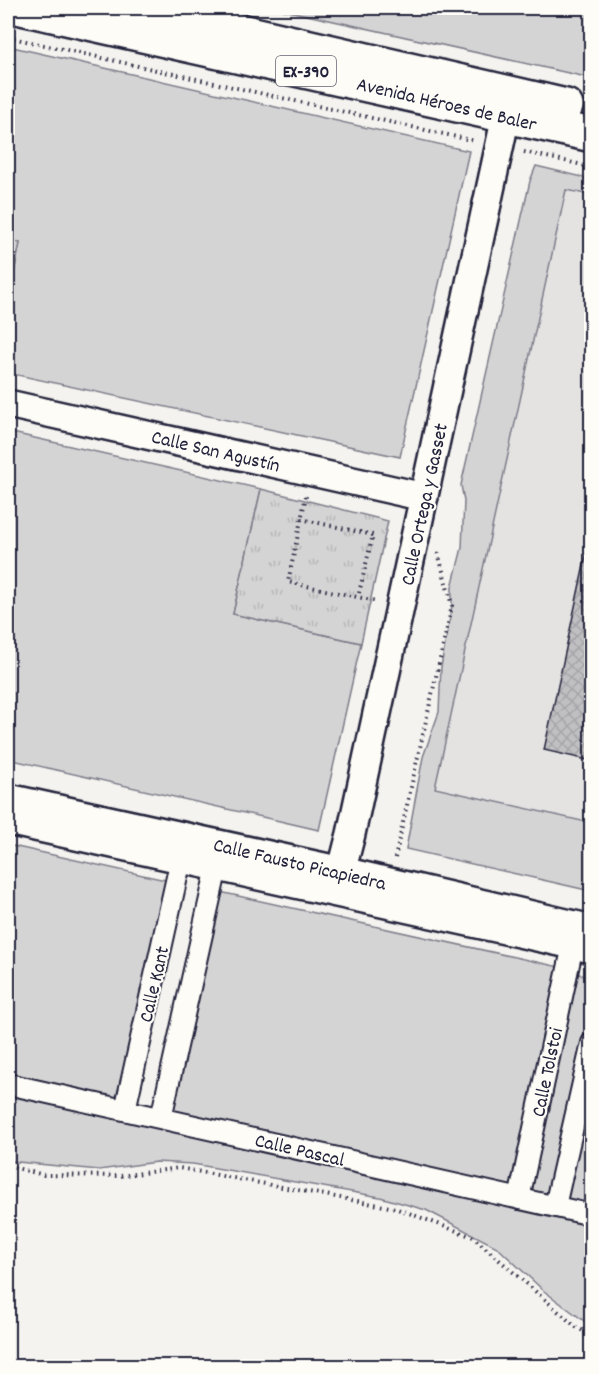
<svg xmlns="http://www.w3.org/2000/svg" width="599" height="1374" font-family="Dekko,sans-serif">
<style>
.built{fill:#e4e3e2}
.green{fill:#d5d4d5;stroke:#7c7b88;stroke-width:1.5}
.park{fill:url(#park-tufts);stroke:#7c7b88;stroke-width:1.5}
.building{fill:url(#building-cross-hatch);stroke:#22223b;stroke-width:1.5}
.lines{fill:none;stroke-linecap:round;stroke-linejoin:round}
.pedestrian-casing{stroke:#22223b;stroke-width:24}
.minor-casing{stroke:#22223b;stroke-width:32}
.primary-casing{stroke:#22223b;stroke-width:38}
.path{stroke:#22223b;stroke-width:4;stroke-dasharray:1.5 4.5;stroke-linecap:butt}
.pedestrian{stroke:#fdfcf7;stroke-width:20}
.minor{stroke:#fdfcf7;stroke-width:27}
.primary{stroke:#fdfcf7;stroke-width:33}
.labels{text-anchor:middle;stroke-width:4.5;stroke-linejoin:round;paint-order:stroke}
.shield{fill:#fdfcf7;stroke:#646373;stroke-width:1.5}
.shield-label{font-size:18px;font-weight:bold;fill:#22223b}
.street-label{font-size:20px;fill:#22223b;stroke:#fdfcf7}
</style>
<defs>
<pattern id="park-tufts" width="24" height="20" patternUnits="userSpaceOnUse" patternTransform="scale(1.5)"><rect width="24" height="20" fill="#d5d4d5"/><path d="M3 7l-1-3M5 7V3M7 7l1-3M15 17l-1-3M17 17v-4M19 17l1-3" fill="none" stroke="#b7b6b8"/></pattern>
<pattern id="building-cross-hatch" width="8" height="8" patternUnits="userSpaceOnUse" patternTransform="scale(1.5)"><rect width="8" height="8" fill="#c0bfc2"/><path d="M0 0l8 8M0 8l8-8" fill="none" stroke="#a5a4a8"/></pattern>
</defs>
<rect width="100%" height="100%" fill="#f4f3ef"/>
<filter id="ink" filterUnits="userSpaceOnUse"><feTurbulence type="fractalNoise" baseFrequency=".0167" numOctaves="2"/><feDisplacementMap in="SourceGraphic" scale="12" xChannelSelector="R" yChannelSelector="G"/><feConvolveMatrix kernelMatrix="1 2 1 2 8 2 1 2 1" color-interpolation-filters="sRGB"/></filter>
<g filter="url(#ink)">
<!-- built -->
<path class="built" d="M566,190l25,5v628l-156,-34z"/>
<!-- green -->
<path class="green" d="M275,8h316v70z
M8,46l461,105 -69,306 -392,-84v-71l12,-59 -12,-3z
M536,166l55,13v16l-25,-5 -131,598 156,35v68l-185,-42 17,-92 16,-45 2,-45 11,-61v-19l10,-39 2,-47 -3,-16 69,-304z
M8,432l253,57 -28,125 128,29 -42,187 -311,-71z
M8,845l162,36 -48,220 -114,-26z
M220,892l344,76 -49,221 -344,-77z
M575,973l16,4v39l-41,181 -26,-5z
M591,1069v136l-28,-7z
M8,1095l583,129v102l-47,-35 -47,-44 -71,-37 -46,-13 -187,-33 -37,-2 -57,8 -91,-9z"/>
<!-- park -->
<path class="park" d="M8,240l12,3 -12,59z
M261,489l127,32 -27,122 -128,-29z"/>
<!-- building -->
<path class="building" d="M592,528v233l-48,-11z"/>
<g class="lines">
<!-- pedestrian casing -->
<g class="pedestrian-casing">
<path id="pedestrian" d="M8,1084l584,131
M125,1110l56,-251
M161,1118l56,-251
M519,1199l54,-254
M555,1206l37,-163"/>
</g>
<!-- minor casing -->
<g class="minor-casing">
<path id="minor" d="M8,404l416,93
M8,798l334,73 250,58
M8,821l584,128
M336,892l15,-58 155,-718"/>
</g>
<!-- primary casing -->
<g class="primary-casing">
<path id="primary" d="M21,8l571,127
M141,8l425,98"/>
</g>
<!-- path -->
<path class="path" d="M8,37l467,104
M524,152l68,15
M306,496l-18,86 88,19
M301,519l72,16 -15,62
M395,858l57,-252 -14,-54
M8,1166l36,9 76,1 59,-8 216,40 78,29 103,90 16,9"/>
<!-- pedestrian -->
<use href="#pedestrian" class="pedestrian"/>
<!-- minor -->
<use href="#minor" class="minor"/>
<!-- primary -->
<use href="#primary" class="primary"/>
</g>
</g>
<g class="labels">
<!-- shield labels -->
<rect class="shield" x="276" y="56" width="60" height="30" rx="4.5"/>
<g class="shield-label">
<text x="306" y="77">EX-390</text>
</g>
<!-- street labels -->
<g class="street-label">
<text transform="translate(447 103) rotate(13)" y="7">Avenida Héroes de Baler</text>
<text transform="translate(216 450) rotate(13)" y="7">Calle San Agustín</text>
<text transform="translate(423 504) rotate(-78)" y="7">Calle Ortega y Gasset</text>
<text transform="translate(300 863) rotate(13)" y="7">Calle Fausto Picapiedra</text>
<text transform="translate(153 984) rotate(-77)" y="7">Calle Kant</text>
<text transform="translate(546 1072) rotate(-78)" y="7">Calle Tolstoi</text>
<text transform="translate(300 1149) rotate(13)" y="7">Calle Pascal</text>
</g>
</g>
<!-- margin -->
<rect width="599" height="1374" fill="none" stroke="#fdfcf7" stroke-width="30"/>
<rect x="15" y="15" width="569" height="1344" fill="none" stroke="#22223b" stroke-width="2" filter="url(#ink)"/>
</svg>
